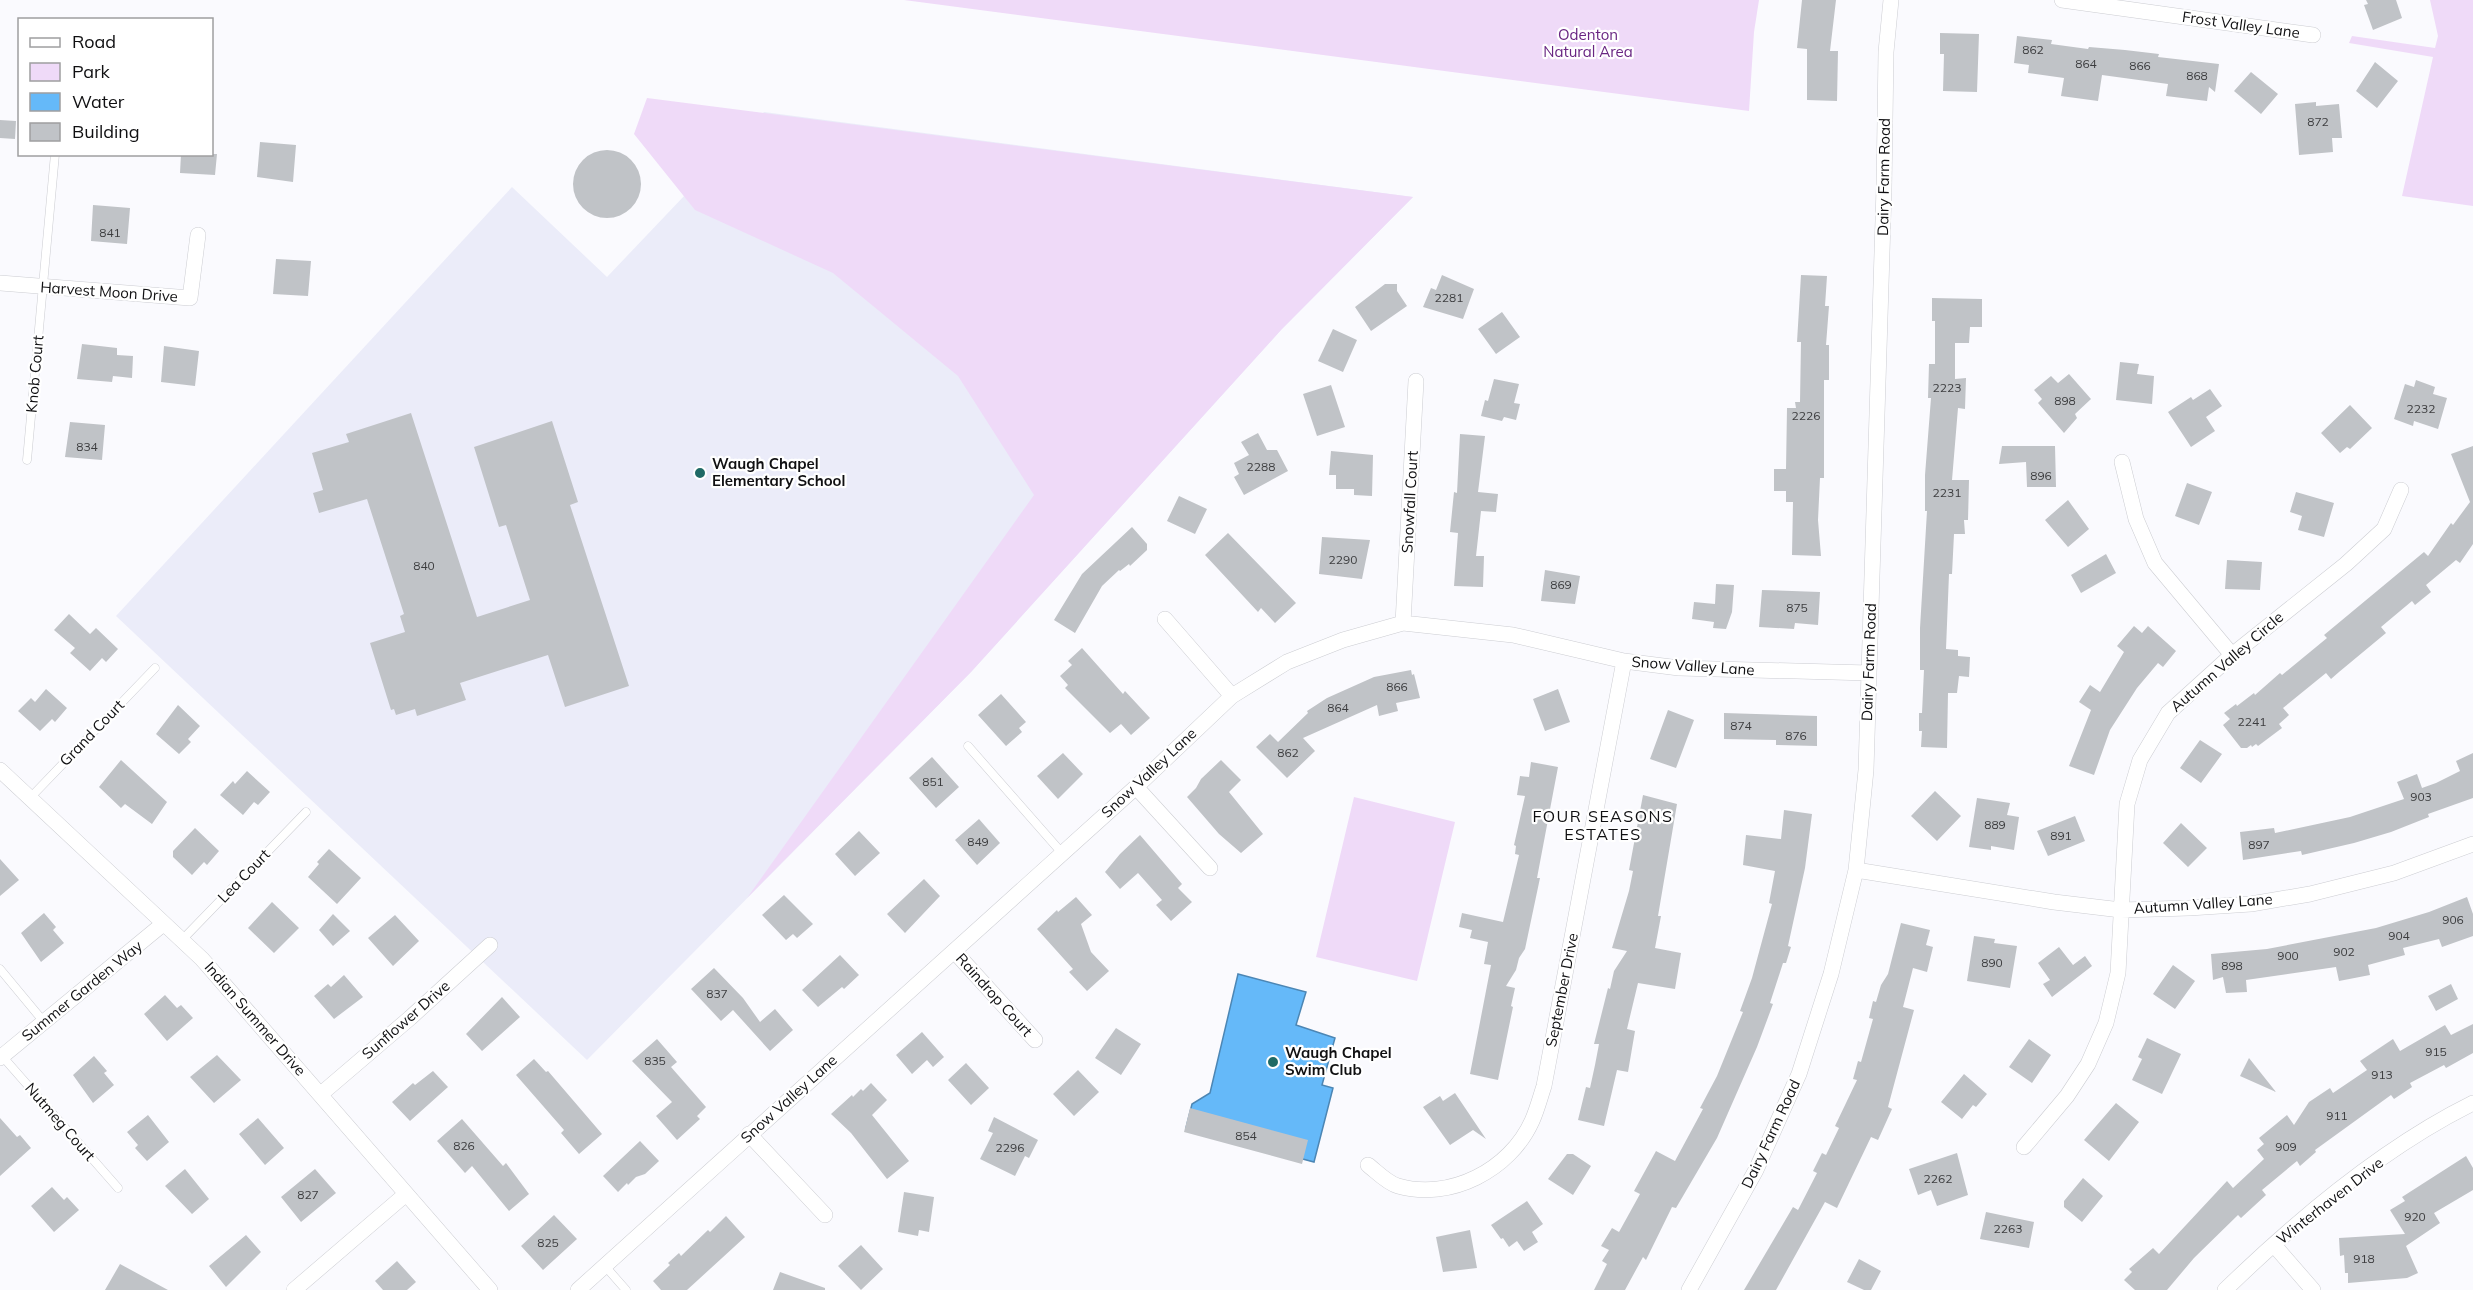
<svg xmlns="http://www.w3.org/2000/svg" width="2473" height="1290" font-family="Mulish,sans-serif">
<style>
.built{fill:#ebecf9}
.green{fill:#efdaf8}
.water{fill:#65b9f9;stroke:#4c86b4;stroke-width:1.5}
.building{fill:#c0c3c7}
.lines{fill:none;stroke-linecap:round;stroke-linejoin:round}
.service-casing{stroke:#cccdd2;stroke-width:9}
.minor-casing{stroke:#cccdd2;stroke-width:16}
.service{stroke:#fff;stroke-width:8}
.minor{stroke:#fff;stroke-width:15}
.poi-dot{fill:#1f6a66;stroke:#fff;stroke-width:2}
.labels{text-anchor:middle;stroke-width:4.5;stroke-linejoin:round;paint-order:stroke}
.number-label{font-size:12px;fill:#3c3d3f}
.street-label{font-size:15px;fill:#101012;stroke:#fff}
.park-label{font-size:15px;fill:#692682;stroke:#fff}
.poi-label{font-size:15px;font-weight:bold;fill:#101012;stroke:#fff;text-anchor:start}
.neighbourhood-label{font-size:16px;letter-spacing:1.5px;fill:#101012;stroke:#fff}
</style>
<rect width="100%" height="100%" fill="#fafafe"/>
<!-- built -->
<path class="built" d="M764,112l649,85 -132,133 -310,342 -384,388 -471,-444 396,-429 95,90z"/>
<!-- green -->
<path class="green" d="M904,0h855l-5,32 -5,79z
M2430,0h43v206l-71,-10 31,-139 -84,-14 3,-7 83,12 3,-12z
M647,98l766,99 -132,133 -310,342 -224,226 287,-403 -76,-119 -125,-103 -138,-63 -61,-76z
M1354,797l101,25 -38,159 -101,-24z"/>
<!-- water -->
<path class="water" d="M1238,974l68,18 -10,33 39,13 -13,47 11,3 -19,74 -128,-34 6,-24 18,-11z"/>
<!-- building -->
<path class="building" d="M1802,0h34l-6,51h8l-1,50 -30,-1v-51l-10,-1z
M2366,0h30l6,18 -29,12 -9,-25 4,-1z
M1940,33l39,1 -2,58 -34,-1 1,-37h-4z
M2017,36l35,4 -1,4 37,5 1,-2 36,3 34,4 -1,3 61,7 -4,28 -6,-5 -2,14 -41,-5 2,-12 -66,-9 -4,26 -37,-5 3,-18 -36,-5 1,-8 -15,-2z
M2375,62l23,19 -21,27 -21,-17z
M2251,72l27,22 -17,20 -27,-23z
M2316,102v4l23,-2 3,34h-10l1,14 -34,3 -4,-51z
M0,120l16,1 -1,18 -15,-1z
M260,142l36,3 -3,37 -36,-5z
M573 184a34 34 0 1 1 68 0a34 34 0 1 1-68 0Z
M181,154h36l-2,21 -35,-2z
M93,205l37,3 -3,36 -36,-3z
M276,259l35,2 -3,35 -35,-2z
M1442,275l32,14 -11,30 -40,-12 8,-19 5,2z
M1801,275l26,1 -2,30h4l-3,39h3v35h-5v98h-4l-2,42 3,36 -29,-1 1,-53h-7v-11h-12v-22h12l1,-61h9l-1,-6h5l1,-60h-4z
M1385,284h12v7l10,15 -36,25 -16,-24z
M1932,298l50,1v28h-12l-1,16h-14v36l11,-1 -1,31 -7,-1 -6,72h17l-1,40h-4l1,14h-11l-2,40h-3l-3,75 12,1v6l12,1 -1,20 -10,-1 -2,17h-9l-1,55 -26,-1 1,-16h-3v-18h3l2,-43h-4v-42l7,-117h-2v-36l6,-77h-3l1,-34h6v-43h-3z
M1502,312l18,25 -24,17 -18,-25z
M1333,329l24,11 -14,32 -25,-11z
M82,344l35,4v7l16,1 -1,22 -19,-2 -1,6 -35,-3z
M164,346l35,5 -4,35 -34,-4z
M2120,362l19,2 -2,10 17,2 -2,28 -36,-4z
M2069,374l22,25 -16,15 2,4 -13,15 -26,-30 4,-4 -8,-9 17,-14 7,7z
M1494,379l25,5 -5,19 6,1 -4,16 -12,-3 -2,4 -21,-5 4,-16 3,1z
M2416,380l19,7 -2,7 14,4 -9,31 -24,-8 -1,5 -19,-7 11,-35 9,3z
M1331,385l14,42 -28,9 -14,-42z
M2210,389l12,17 -16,11 9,14 -24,16 -23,-35 23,-15 2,3z
M2350,405l22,23 -22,21 -3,-2 -7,6 -19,-20z
M411,413l66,204 53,-17 -24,-75 -7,2 -25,-80 78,-26 26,81 -8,3 59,181 -64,21 -17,-52 -88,28 6,17 -49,16 -2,-7 -19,6 -2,-6 -3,1 -21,-67 35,-11 -5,-16 4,-2 -37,-115 -48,14 -6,-20 10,-3 -11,-37 37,-11 -3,-8z
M70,422l35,3 -3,35 -37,-3z
M1258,433l9,17h10l11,21 -44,24 -10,-18 5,-3 -5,-11 15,-8 -8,-13z
M1460,434l25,2 -7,56 20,2 -2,18 -15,-1 -5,45h8l-1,31 -29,-1 4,-53 -8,-1 4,-40 3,1z
M2002,446h53l1,41h-29l-1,-25 -27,2z
M2473,446v98l-13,19 -4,-3 -30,25 5,7 -16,13 -3,-4 -31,26 5,6 -47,39 -8,7 -5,-6 -43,35 6,7 -10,9 3,4 -24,18 -2,-2 -4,3 -1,-2 -4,3h-6l-18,-23 7,-6 -6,-6 12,-9 1,2 17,-13 1,2 25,-22 2,2 28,-23 17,-14 -3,-3 100,-83 4,4 23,-33 2,2 17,-23 -19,-48z
M1331,451l42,4 -1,41 -18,-1v-6h-18v-14h-7z
M2187,483l25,9 -13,33 -24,-9z
M2296,492l38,11 -10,34 -26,-7 4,-14 -12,-4z
M1179,496l28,13 -12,25 -28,-13z
M2068,500l21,29 -21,18 -23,-27z
M1132,527l15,17v6l-17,16 -1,-2 -9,7 -1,-1 -17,16 -27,47 -21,-13 28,-46z
M1228,533l68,70 -21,20 -14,-15 -3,4 -53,-57z
M1322,537l48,3 -8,39 -43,-5z
M2106,554l10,19 -35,20 -10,-18z
M2227,560l35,2 -2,28 -35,-1z
M1545,570l35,6 -5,28 -34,-3z
M1716,584l18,1 -2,27 -6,17 -13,-1 1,-6 -22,-3 2,-17 21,2z
M1762,590l58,2 -2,33 -23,-2 -1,6 -35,-2z
M69,614l21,20 6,-6 22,21 -12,13 -4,-4 -12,13 -20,-18 5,-5 -21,-18z
M2134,626l8,7 6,-7 28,25 -13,16 -5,-4 -21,25 -27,42 -16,45 -25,-9 22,-56 -12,-8 11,-17 10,7 24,-40 -7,-6z
M1082,648l41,46 2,-3 25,27 -19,17 -10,-11 -11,9 -45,-45 3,-3 -8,-9 12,-11 -4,-4z
M1411,670l1,5 2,-1 6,24 -24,5 2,8 -19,5 -2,-11 -74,33 12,13 -28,27 -31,-31 14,-13 8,8 30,-29 -1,-2 20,-13 47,-21z
M46,689l21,19 -12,14 -3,-3 -12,12 -22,-20 13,-13 4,4z
M1558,689l12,33 -25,9 -12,-32z
M1001,694l25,28 -7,6 3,4 -16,14 -28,-31z
M178,705l22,21 -12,13 3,3 -12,12 -23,-20z
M1668,710l26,10 -18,48 -26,-9z
M1724,713l93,3v30l-41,-1v-5l-52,-1z
M2200,740l22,14 -21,29 -21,-15z
M1063,753l20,21 -25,25 -21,-23z
M2473,753v45l-45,16 1,3 -38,15 -37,11 -52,12 -1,-4 -58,9 -3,-28 34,-4 1,5 75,-16 54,-18 -7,-17 20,-8 5,14 14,-5 24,-12 -4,-10z
M932,757l27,30 -23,21 -27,-30z
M121,760l46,42 -15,22 -27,-20 -4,4 -22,-21z
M1221,760l20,20 -12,12 34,42 -22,19 -22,-19 -32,-37 9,-9 5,-9z
M1531,762l27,5 -21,111h3l-15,71 -6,9 -3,12 -10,16 9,2 -4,18 2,1 -15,73 -28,-6 21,-109 -7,-1 4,-22 -18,-4 2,-8 -13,-3 3,-14 41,9 16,-67 -4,-1 1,-8 -2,-1 11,-49 -8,-1 3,-19 9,1z
M247,771l23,21 -12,13 -4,-3 -11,13 -23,-20 13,-14 2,3z
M1935,791l26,25 -24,25 -26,-25z
M1643,795l34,9 -19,112h3l-6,32 26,5 -6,36 -37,-6 -11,46 8,2 -7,41 -11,-2 -13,56 -26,-6 8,-33 4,1 5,-23 4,-21h-5l14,-56 2,1 4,-18 13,-20 -15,-3 17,-57 4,-20 -4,-1z
M1977,798l33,5 -3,12 12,2 -5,33 -23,-4v4l-22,-3z
M1784,810l28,4 -7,54 -17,78 3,1 -5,16h-3l-13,40 3,1 -16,43 -40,91 -41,70 -4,-1 -26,53 -3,-3 -18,33h-31l13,-26 -5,-3 7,-11 -8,-4 11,-18 7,4 21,-38 -6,-3 22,-40 19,10 28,-52 -3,-1 17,-32 26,-64 -3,-1 12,-33 20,-74 -3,-1 6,-32 -32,-6 3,-30 35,4z
M2075,816l10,25 -37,15 -11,-25z
M979,819l21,24 -23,22 -22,-25z
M2181,823l26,25 -19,19 -25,-24z
M195,828l24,23 -12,14 -3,-3 -12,13 -19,-18v-6z
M859,831l21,22 -25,23 -20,-22z
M1140,835l42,49 -4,4 14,14 -21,19 -15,-16 6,-5 -24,-27 -18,16 -15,-17 15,-18z
M329,849l32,29 -24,26 -29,-27 11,-13 -2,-2z
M0,859l19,21 -19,16z
M924,879l16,17 -35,37 -18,-19z
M784,895l29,29 -16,14 -4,-4 -7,6 -24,-25z
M1076,897l16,18 -11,9 10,28 18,19 -22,20 -18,-19 4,-3 -36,-40 20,-19 1,2z
M2467,897l6,17v22l-31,11 -3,-8 -36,9 2,7 -37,10 2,10 -31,6 -3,-14 -90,13 1,12 -21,1 -3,-16 -10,3 -2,-26 56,-5 109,-21 53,-16z
M272,902l27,26 -25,25 -26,-25z
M44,913l12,14 -3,3 11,13 -23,19 -20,-29z
M333,914l17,17 -17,15 -14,-16z
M395,915l24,26 -26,25 -25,-28z
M1901,923l29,7 -4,15 7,2 -6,25 -14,-4 -10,39 11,3 -26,97 4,2 -14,31 -7,-3 -34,71 -12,-6 -49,88h-32l49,-83 5,3 19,-37 -4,-2 9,-18 4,2 13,-27 -4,-2 22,-46 -4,-1 5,-18 3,1 12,-43 -4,-1 4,-17 3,1 5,-17 7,-11z
M1974,936l21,3 -1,4 23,3 -7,42 -43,-7z
M2059,947l14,18 12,-9 7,10 -40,31 -9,-13 7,-4 -12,-17z
M840,955l19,20 -15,14 -2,-2 -24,20 -16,-17z
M2173,965l22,16 -20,28 -22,-15z
M714,968l29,30 17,24 15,-13 18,21 -23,21 -37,-41 -12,11 -30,-32z
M344,975l19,22 -29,22 -20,-23 14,-12 3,3z
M2451,984l7,15 -22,12 -8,-15z
M165,995l12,13 4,-3 12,13 -26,23 -23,-27z
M502,997l18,20 -38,34 -16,-17z
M2473,1024v29l-27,15 -2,-3 -34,18 2,4 -18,12 -3,-4 -76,55 1,2 -16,14 -3,-5 -35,29 4,5 -25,23 -3,-3 -44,43 -27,32h-32l-11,-10 8,-8 -3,-3 24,-21 6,6 68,-73 6,7 31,-29 -7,-9 7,-6 -5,-6 28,-23 7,10 15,-23 21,-14 3,5 34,-23 -7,-9 33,-22 7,12 45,-26 6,10z
M1116,1028l25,16 -20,31 -26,-17z
M922,1032l22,25 -11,10 -6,-7 -15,14 -16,-19z
M2147,1038l34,16 -19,40 -30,-14 10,-21 -4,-2z
M657,1039l20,23 -6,5 35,40 -9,9 3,3 -23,21 -21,-24 16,-14 -40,-41z
M2029,1039l22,16 -19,28 -23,-16z
M217,1055l24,25 -27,23 -24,-26z
M94,1056l13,15 -3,2 10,12 -21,18 -20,-28z
M2249,1058l27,34 -36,-16z
M534,1059l12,13 2,-1 54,63 -23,20 -18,-21 3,-3 -48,-55z
M966,1063l23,25 -18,17 -23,-25z
M1078,1070l21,22 -25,24 -21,-22z
M433,1071l15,16 -38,34 -18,-19 21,-19 2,2z
M1964,1074l23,20 -11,13 -3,-2 -11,14 -21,-17z
M871,1083l16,17 -15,15 37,46 -22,18 -36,-46 -20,-19 21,-19 1,2 8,-8 2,2z
M1455,1093l31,46 -13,-9 -23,15 -27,-38 17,-11 3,5z
M2116,1103l23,19 -30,39 -25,-21z
M1190,1108l118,32 -6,24 -118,-32z
M148,1115l21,27 -22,19 -12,-13 3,-3 -11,-13z
M994,1117l44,23 -9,18 -4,-2 -10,20 -35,-17 13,-26 -5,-2z
M0,1118l17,19 3,-2 11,13 -31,28z
M258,1118l26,30 -19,17 -26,-31z
M462,1119l41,47 3,-3 23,31 -20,17 -37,-45 -7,7 -28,-32z
M640,1141l19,20 -14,13 -9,3 -8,8 -1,-2 -9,9 -15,-16z
M1957,1153l11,42 -31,11 -6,-16 -13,5 -9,-26z
M1567,1154h6l18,12 -18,29 -25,-16z
M2466,1156l7,12v22l-39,23 6,10 -34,23 12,27 -11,5 -59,5v-10h-3l-1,-18 -4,1 -1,-18 66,-4 -15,-24 15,-9 -3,-4z
M185,1169l24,30 -17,15 -27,-28z
M315,1169l21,24 -35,29 -20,-25z
M2083,1178l20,18 -21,26 -18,-15v-6z
M52,1187l12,13 3,-3 12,13 -25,22 -23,-26z
M904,1192l30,5 -5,35 -10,-2 -1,6 -20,-4z
M1527,1201l16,23 -11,8 6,10 -14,9 -7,-10 -8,6 -6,-9 -2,1 -10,-14z
M1986,1212l48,10 -5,26 -49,-9z
M554,1215l23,24 -34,31 -22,-24z
M726,1216l19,21 -58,53h-26l-8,-9 17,-16 -2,-2 11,-10 2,3 27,-26 2,2z
M1470,1230l7,38 -34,4 -7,-35z
M246,1235l15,17 -35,35 -17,-21z
M861,1245l22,24 -22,21 -23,-24z
M1859,1259l22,12 -10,19h-7l-17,-8z
M397,1261l19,21 -9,8h-24l-8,-9z
M120,1264l48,26h-63z
M780,1272l45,16v2h-52z"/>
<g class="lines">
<!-- service casing -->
<g class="service-casing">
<path id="service" d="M27,460l28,-306
M968,746l94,107
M30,798l125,-130
M181,941l125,-129
M0,969l44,53
M2,1056l116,132
M605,1266l21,24"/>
</g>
<!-- minor casing -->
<g class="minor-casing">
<path id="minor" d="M2062,0l251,35
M0,283l190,15 8,-63
M2122,462l14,57 19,44 77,92
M1165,619l67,77
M1403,623l13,-242
M0,770l202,189 288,331
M1136,787l74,81
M1856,870l198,32 67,8 68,-2 62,-4 59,-10 84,-21 79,-29
M954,951l81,89
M0,1058l163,-134
M321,1094l89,-76 80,-73
M749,1134l76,81
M2024,1147l43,-51 21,-32 18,-41 12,-50 9,-169 13,-44 28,-47 64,-58 114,-91 38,-35 17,-39
M1368,1165c8,6 19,18 30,21 52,15 112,-16 134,-65 5,-11 8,-23 12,-35l80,-425
M2274,1245l39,45
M294,1290l112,-96
M578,1290l558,-503 96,-91 55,-34 56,-22 60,-17 110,12 111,26 55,7 190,5
M1689,1290l67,-120 43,-96 32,-100 25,-104 10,-100 18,-582 2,-136 5,-52
M2225,1290c71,-69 159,-143 248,-187"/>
</g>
<!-- service -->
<use href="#service" class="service"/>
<!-- minor -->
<use href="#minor" class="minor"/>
</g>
<!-- markers -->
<g class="poi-dot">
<circle cx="700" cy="473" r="6"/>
<circle cx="1273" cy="1062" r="6"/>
</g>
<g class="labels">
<!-- number labels -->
<g class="number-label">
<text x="2033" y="54">862</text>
<text x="2086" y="68">864</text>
<text x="2140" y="70">866</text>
<text x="2197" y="80">868</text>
<text x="2318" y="126">872</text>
<text x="110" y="237">841</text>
<text x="1449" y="302">2281</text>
<text x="1947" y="392">2223</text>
<text x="2065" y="405">898</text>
<text x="2421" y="413">2232</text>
<text x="1806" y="420">2226</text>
<text x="87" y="451">834</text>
<text x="1261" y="471">2288</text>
<text x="2041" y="480">896</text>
<text x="1947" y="497">2231</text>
<text x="1343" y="564">2290</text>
<text x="424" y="570">840</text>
<text x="1561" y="589">869</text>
<text x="1797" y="612">875</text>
<text x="1397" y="691">866</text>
<text x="1338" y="712">864</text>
<text x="2252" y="726">2241</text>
<text x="1741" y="730">874</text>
<text x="1796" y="740">876</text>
<text x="1288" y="757">862</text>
<text x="933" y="786">851</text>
<text x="2421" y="801">903</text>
<text x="1995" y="829">889</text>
<text x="2061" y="840">891</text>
<text x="978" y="846">849</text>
<text x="2259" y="849">897</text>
<text x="2453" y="924">906</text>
<text x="2399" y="940">904</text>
<text x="2344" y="956">902</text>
<text x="2288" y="960">900</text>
<text x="1992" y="967">890</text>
<text x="2232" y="970">898</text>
<text x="717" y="998">837</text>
<text x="2436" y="1056">915</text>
<text x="655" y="1065">835</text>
<text x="2382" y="1079">913</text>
<text x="2337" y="1120">911</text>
<text x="1246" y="1140">854</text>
<text x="464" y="1150">826</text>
<text x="2286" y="1151">909</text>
<text x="1010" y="1152">2296</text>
<text x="1938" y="1183">2262</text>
<text x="308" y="1199">827</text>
<text x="2415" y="1221">920</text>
<text x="2008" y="1233">2263</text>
<text x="548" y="1247">825</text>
<text x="2364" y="1263">918</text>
</g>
<!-- street labels -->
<g class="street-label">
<text transform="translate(2241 25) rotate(8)" y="5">Frost Valley Lane</text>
<text transform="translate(1884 177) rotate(-89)" y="5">Dairy Farm Road</text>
<text transform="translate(109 292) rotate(4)" y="5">Harvest Moon Drive</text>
<text transform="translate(35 374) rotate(-85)" y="5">Knob Court</text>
<text transform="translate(1410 502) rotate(-87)" y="5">Snowfall Court</text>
<text transform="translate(1869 662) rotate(-88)" y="5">Dairy Farm Road</text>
<text transform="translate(2227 662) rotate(-41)" y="5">Autumn Valley Circle</text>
<text transform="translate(1693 666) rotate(4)" y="5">Snow Valley Lane</text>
<text transform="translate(92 733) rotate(-46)" y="5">Grand Court</text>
<text transform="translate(1149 773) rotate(-43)" y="5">Snow Valley Lane</text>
<text transform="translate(244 876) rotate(-46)" y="5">Lea Court</text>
<text transform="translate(2203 904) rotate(-4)" y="5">Autumn Valley Lane</text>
<text transform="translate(1562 990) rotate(-79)" y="5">September Drive</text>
<text transform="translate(82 991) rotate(-39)" y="5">Summer Garden Way</text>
<text transform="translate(994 995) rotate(48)" y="5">Raindrop Court</text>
<text transform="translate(255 1019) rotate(49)" y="5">Indian Summer Drive</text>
<text transform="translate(406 1020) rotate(-41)" y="5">Sunflower Drive</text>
<text transform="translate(789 1099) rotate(-42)" y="5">Snow Valley Lane</text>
<text transform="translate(60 1122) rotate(49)" y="5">Nutmeg Court</text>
<text transform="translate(1771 1134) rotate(-65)" y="5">Dairy Farm Road</text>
<text transform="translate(2330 1201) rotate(-38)" y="5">Winterhaven Drive</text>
</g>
<!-- park labels -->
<g class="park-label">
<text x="1588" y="40">Odenton<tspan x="1588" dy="17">Natural Area</tspan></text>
</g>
<!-- poi labels -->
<g class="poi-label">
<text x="712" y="469">Waugh Chapel<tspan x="712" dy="17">Elementary School</tspan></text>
<text x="1285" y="1058">Waugh Chapel<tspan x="1285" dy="17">Swim Club</tspan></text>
</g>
<!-- neighbourhood labels -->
<g class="neighbourhood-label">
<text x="1603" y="822">FOUR SEASONS<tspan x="1603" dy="18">ESTATES</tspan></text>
</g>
</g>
<!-- legend -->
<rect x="18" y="18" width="195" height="138" fill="#ffffff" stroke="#9f9fa0" stroke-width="1.5"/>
<rect x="30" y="38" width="30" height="9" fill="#ffffff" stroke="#9f9fa0" stroke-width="1.5"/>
<text x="72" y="48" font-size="18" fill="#101012">Road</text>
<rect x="30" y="63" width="30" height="18" fill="#efdaf8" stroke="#9f9fa0" stroke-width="1.5"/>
<text x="72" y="78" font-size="18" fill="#101012">Park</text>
<rect x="30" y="93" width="30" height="18" fill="#65b9f9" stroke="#9f9fa0" stroke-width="1.5"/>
<text x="72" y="108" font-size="18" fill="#101012">Water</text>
<rect x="30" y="123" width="30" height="18" fill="#c0c3c7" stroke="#9f9fa0" stroke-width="1.5"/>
<text x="72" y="138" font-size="18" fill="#101012">Building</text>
</svg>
